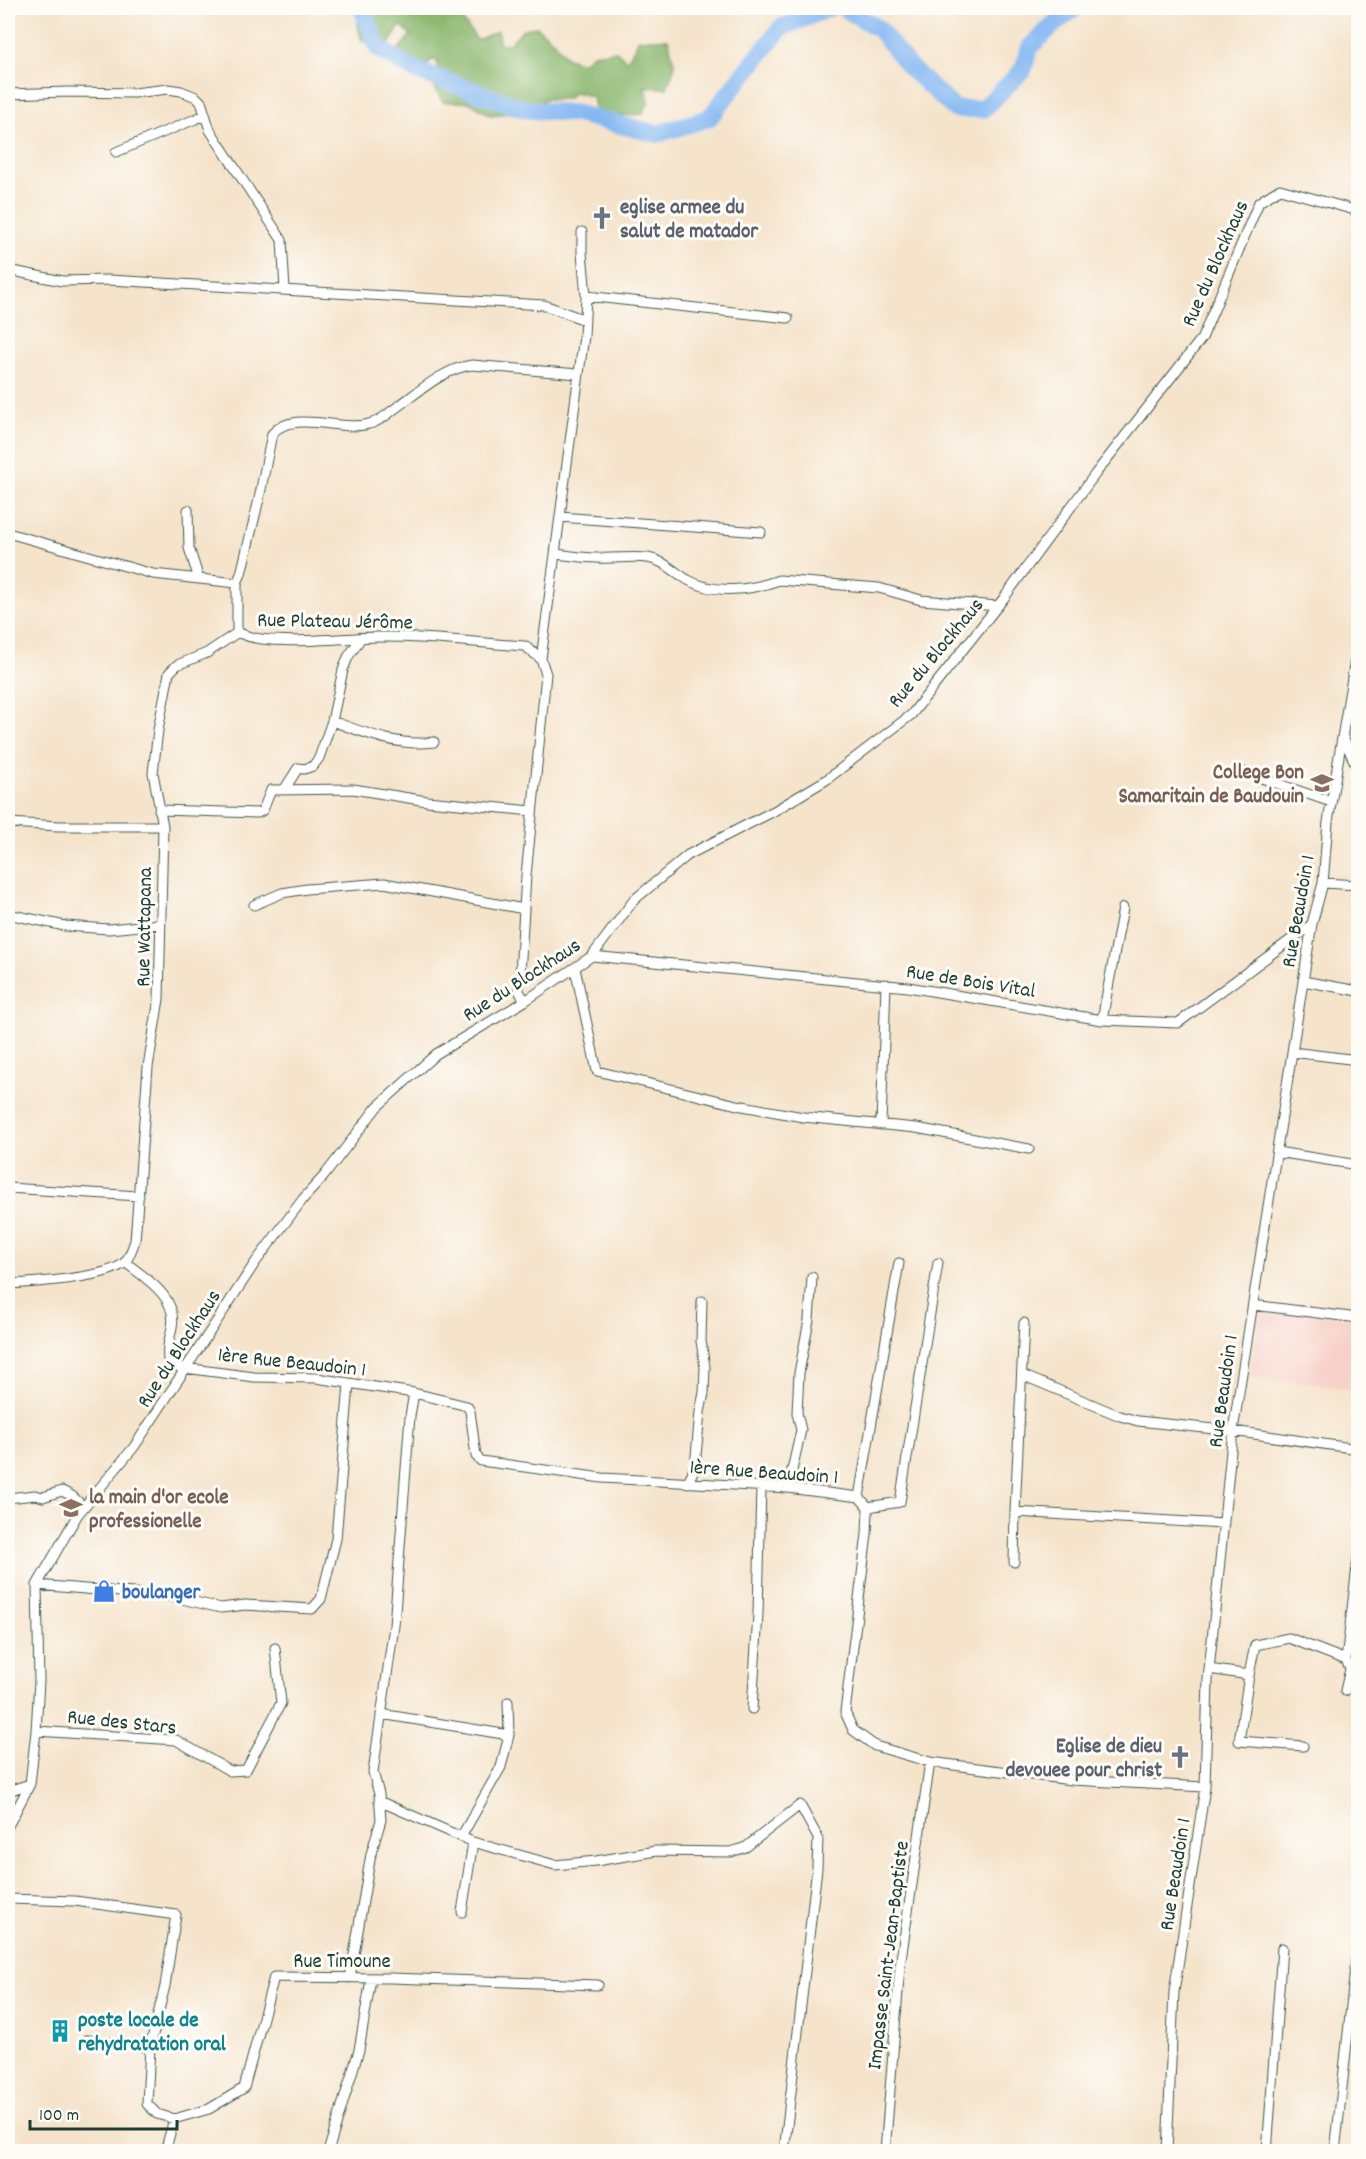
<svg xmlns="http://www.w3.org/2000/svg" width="1366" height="2159" font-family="Dekko,sans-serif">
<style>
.built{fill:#f7d1c9}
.forest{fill:#8cb870;stroke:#567a52;stroke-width:1.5}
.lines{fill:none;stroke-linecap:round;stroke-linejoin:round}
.river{stroke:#84b8f2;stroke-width:18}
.minor-casing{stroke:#3f564a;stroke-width:11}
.minor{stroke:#fff;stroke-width:9}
.labels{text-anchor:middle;stroke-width:6;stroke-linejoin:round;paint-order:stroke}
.worship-label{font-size:21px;font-weight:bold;fill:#5b616d;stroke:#fdfcf7;text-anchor:start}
.street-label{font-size:21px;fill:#1f3d34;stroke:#fdfcf7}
.education-label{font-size:21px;font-weight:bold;fill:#785e54;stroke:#fdfcf7;text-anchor:end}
.shop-label{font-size:21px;font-weight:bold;fill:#366cbe;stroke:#fdfcf7;text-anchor:start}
.culture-label{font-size:21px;font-weight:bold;fill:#0d838f;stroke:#fdfcf7;text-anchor:start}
</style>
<rect width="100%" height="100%" fill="#fdfcf7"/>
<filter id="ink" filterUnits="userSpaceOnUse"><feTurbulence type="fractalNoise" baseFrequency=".0167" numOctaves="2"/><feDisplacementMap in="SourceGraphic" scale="12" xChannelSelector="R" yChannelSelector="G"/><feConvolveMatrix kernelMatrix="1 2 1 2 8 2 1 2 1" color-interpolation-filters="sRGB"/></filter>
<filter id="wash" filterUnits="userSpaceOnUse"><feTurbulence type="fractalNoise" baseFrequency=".008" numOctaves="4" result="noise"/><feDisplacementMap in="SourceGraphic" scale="24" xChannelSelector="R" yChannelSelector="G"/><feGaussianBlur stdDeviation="1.35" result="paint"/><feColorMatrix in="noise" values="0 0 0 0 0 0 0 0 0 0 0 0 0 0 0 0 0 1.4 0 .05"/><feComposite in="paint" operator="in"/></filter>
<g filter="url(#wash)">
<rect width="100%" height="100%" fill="#f5e3ca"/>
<!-- built -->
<path class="built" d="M1261,1307l97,12v71l-108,-14z"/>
<!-- forest -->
<path class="forest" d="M358,8h104l-6,3 21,29 21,-9 1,13h11l13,-15 14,-2 16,14 14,17 15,5 11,-9 23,-3 11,10 12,-22h29l7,27 -8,22 -23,-1 5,14 -7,13 -39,3 -8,-5 -2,-15 -18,-5 -9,7h-23l-1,12 -18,-5 -16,7 -18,2 -21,-13h-26l-8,-14 3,-26 -5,-3 -10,9 -16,-5 -9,-13 13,-15 -10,-10 -14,22 -25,-6 -4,-15z"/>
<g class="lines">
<!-- river -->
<path class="river" d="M362,8l16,40 36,22 110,39 53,5 80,20 52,-16 72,-90 48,-20
M844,8l35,21 30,38 46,42h28l40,-39 7,-23 23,-22 22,-17"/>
</g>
</g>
<g filter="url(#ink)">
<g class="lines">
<!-- minor casing -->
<g class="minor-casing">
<path id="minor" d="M8,94l59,-2 67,1 34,-4 13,2 15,6 5,5 9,28 72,110 3,50
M116,152l89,-37
M8,270l54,11 47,-1 435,25 41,15
M586,296l202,22
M188,510l1,38 10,31
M560,517l201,15
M8,533l145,41 84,9
M555,554c14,1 28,4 42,4 17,1 34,-2 51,0 17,3 26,14 40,22 27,15 64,10 91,0l100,8 42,12 77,6
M541,659l43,-323 2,-40 -4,-43v-21
M332,721c33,12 67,26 102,21
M1343,737l10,22 5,8
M1244,772l87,30
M284,790l14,-22 6,1 9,-3 6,-8 13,-37 11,-51 5,-13 13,-19
M159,810l99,3 5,-3 8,-20 82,-1 74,12 105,10
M8,823l51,3h104
M1323,883l35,2
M254,905l28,-12 25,-4 77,-6 140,26
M8,914l57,12 44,3 51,-5
M592,956l316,31 194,33 76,3 134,-99
M575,968l22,103 140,34 66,12 113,11 113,21
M1303,981l55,10
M525,1001l-6,-10 7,-115 20,-202 -5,-15 -16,-13c-48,-3 -98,-10 -146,-9 -32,0 -116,11 -141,-5l-1,-4v-45l4,-9 18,-75 13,-65c20,-25 70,-2 97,-10 9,-2 17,-8 24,-14 23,-16 51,-42 79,-45l106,9
M1102,1020l21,-112
M1292,1052l66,8
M881,1125l5,-141
M1277,1152l81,13
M8,1188l131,8
M125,1262c20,16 53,35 47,65 -2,14 -6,16 -4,32l9,8 77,10 62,1 98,15 53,13 3,5 6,45 5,5 121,17 186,10 71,9 9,10 -1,27 -22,178 8,18 22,16 55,16 141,18 134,7
M8,1284c23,-1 102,-6 117,-22 5,-5 7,-14 10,-21l13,-174 11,-68 4,-173 -10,-53 5,-43 11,-57 8,-8 30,-12 31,-21
M1253,1305l105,13
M1022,1375l98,41 18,5 95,10 125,18
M688,1483l7,-16 5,-55 4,-19 1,-26 -4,-26 1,-40
M788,1488l13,-58 -4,-17 2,-40 10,-53 3,-43
M859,1497l40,-234
M8,1498l27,-3 8,2 19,-6 10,5 12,11
M868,1507l32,-5 38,-239
M1015,1512l209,12
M1014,1562l1,-50 9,-189
M37,1585l132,11 52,12 24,-3 67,4 9,-10 15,-60 13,-155
M1346,1660l12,-102
M1209,1669l40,6 6,-30 34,-7 57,22 4,9 -5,22
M1249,1675l-10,66 64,5
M752,1709l6,-95 3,-128
M381,1714l128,21
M36,1731l140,9 54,31 16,-1 35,-67 -6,-55
M8,1791l22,-7
M379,1801l94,41 82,23 41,-4 60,-10 75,1 15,-5 54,-42 18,33 -1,30 -33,284
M8,1826l22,-42 6,-53 3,-50 -2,-96 41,-71 56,-67 121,-184 48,-64 21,-23 53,-69 59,-53 89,-53 67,-45 42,-56 54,-45 86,-44 52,-31 85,-65 93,-117 92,-125 106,-135 57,-136 21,-13 78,22
M461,1837l40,-70 8,-32 -1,-33
M8,1899l67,2 101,14 -11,71 -15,61 -3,57 10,10 17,5
M462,1912l11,-70
M350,1978l21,-124 10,-34 -2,-26 -6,-22 21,-146 16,-210 4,-23
M87,2040l63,7
M165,2152l9,-33 35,-10 35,-21 30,-111 116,1 208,7
M328,2152l31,-102 12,-71
M885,2152l15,-186 30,-204
M1167,2152l7,-160 31,-205 3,-107 25,-249 79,-507 11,-41 5,-61 30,-180
M1267,2152l15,-204
M1335,2152l23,-210"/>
</g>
<!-- minor -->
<use href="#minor" class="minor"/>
</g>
</g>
<!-- icons -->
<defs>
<g id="church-bare" transform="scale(1.8)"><path d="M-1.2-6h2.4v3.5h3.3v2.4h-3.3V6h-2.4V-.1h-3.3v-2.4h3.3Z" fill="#6b7280" stroke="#fdfcf7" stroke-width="2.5" paint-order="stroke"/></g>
<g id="school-bare" transform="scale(1.8)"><path d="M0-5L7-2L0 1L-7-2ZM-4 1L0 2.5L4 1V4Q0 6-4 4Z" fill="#8d6e63" stroke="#fdfcf7" stroke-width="2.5" paint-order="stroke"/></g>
<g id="university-bare" transform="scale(1.8)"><path d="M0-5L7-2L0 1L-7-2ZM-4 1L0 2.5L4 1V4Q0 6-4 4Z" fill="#8d6e63" stroke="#fdfcf7" stroke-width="2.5" paint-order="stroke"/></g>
<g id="shop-bare" transform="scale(1.8)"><path d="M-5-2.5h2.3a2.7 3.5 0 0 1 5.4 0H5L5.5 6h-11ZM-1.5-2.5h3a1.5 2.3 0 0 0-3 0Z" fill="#3f7fe0" stroke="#fdfcf7" stroke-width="2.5" paint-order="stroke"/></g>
<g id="building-bare" transform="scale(1.8)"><path d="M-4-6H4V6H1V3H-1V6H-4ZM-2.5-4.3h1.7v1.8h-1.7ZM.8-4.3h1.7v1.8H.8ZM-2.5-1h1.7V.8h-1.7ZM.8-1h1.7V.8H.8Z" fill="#0f9aa8" stroke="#fdfcf7" stroke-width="2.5" paint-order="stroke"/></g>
</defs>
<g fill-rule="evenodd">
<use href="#church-bare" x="602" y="218"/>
<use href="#school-bare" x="1322" y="783"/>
<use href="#university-bare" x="71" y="1508"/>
<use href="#shop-bare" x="104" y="1591"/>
<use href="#church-bare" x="1180" y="1757"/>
<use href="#building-bare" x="60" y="2031"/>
</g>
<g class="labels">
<!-- worship labels -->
<g class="worship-label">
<text x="620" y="213">eglise armee du<tspan x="620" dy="24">salut de matador</tspan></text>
<text x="1162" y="1752" text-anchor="end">Eglise de dieu<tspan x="1162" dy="24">devouee pour christ</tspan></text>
</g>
<!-- street labels -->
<g class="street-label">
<text transform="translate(1214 263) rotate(-66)" y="7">Rue du Blockhaus</text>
<text transform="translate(335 620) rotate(1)" y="7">Rue Plateau Jérôme</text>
<text transform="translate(935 652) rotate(-50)" y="7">Rue du Blockhaus</text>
<text transform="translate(1297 911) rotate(-80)" y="7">Rue Beaudoin 1</text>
<text transform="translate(143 927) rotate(-89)" y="7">Rue Wattapana</text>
<text transform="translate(521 979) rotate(-33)" y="7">Rue du Blockhaus</text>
<text transform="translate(971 980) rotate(9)" y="7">Rue de Bois Vital</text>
<text transform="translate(178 1348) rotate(-57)" y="7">Rue du Blockhaus</text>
<text transform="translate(292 1361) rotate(6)" y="7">1ère Rue Beaudoin 1</text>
<text transform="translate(1222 1391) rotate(-82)" y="7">Rue Beaudoin 1</text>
<text transform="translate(764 1471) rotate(4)" y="7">1ère Rue Beaudoin 1</text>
<text transform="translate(122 1721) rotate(6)" y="7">Rue des Stars</text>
<text transform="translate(1174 1874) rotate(-81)" y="7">Rue Beaudoin 1</text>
<text transform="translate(887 1955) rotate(-83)" y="7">Impasse Saint-Jean-Baptiste</text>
<text x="342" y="1967">Rue Timoune</text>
</g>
<!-- education labels -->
<g class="education-label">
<text x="1304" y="778">College Bon<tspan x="1304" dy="24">Samaritain de Baudouin</tspan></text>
<text x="89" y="1503" text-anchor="start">la main d'or ecole<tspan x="89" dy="24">professionelle</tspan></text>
</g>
<!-- shop labels -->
<g class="shop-label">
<text x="122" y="1598">boulanger</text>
</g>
<!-- culture labels -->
<g class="culture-label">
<text x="78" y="2026">poste locale de<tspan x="78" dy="24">rehydratation oral</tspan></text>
</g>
</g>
<!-- margin -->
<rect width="1366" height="2159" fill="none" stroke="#fdfcf7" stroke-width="30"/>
<!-- scale -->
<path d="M30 2120v9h147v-9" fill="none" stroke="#1f3d34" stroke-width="3"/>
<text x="39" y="2120" font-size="18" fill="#1f3d34" stroke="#fdfcf7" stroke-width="4.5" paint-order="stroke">100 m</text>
</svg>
